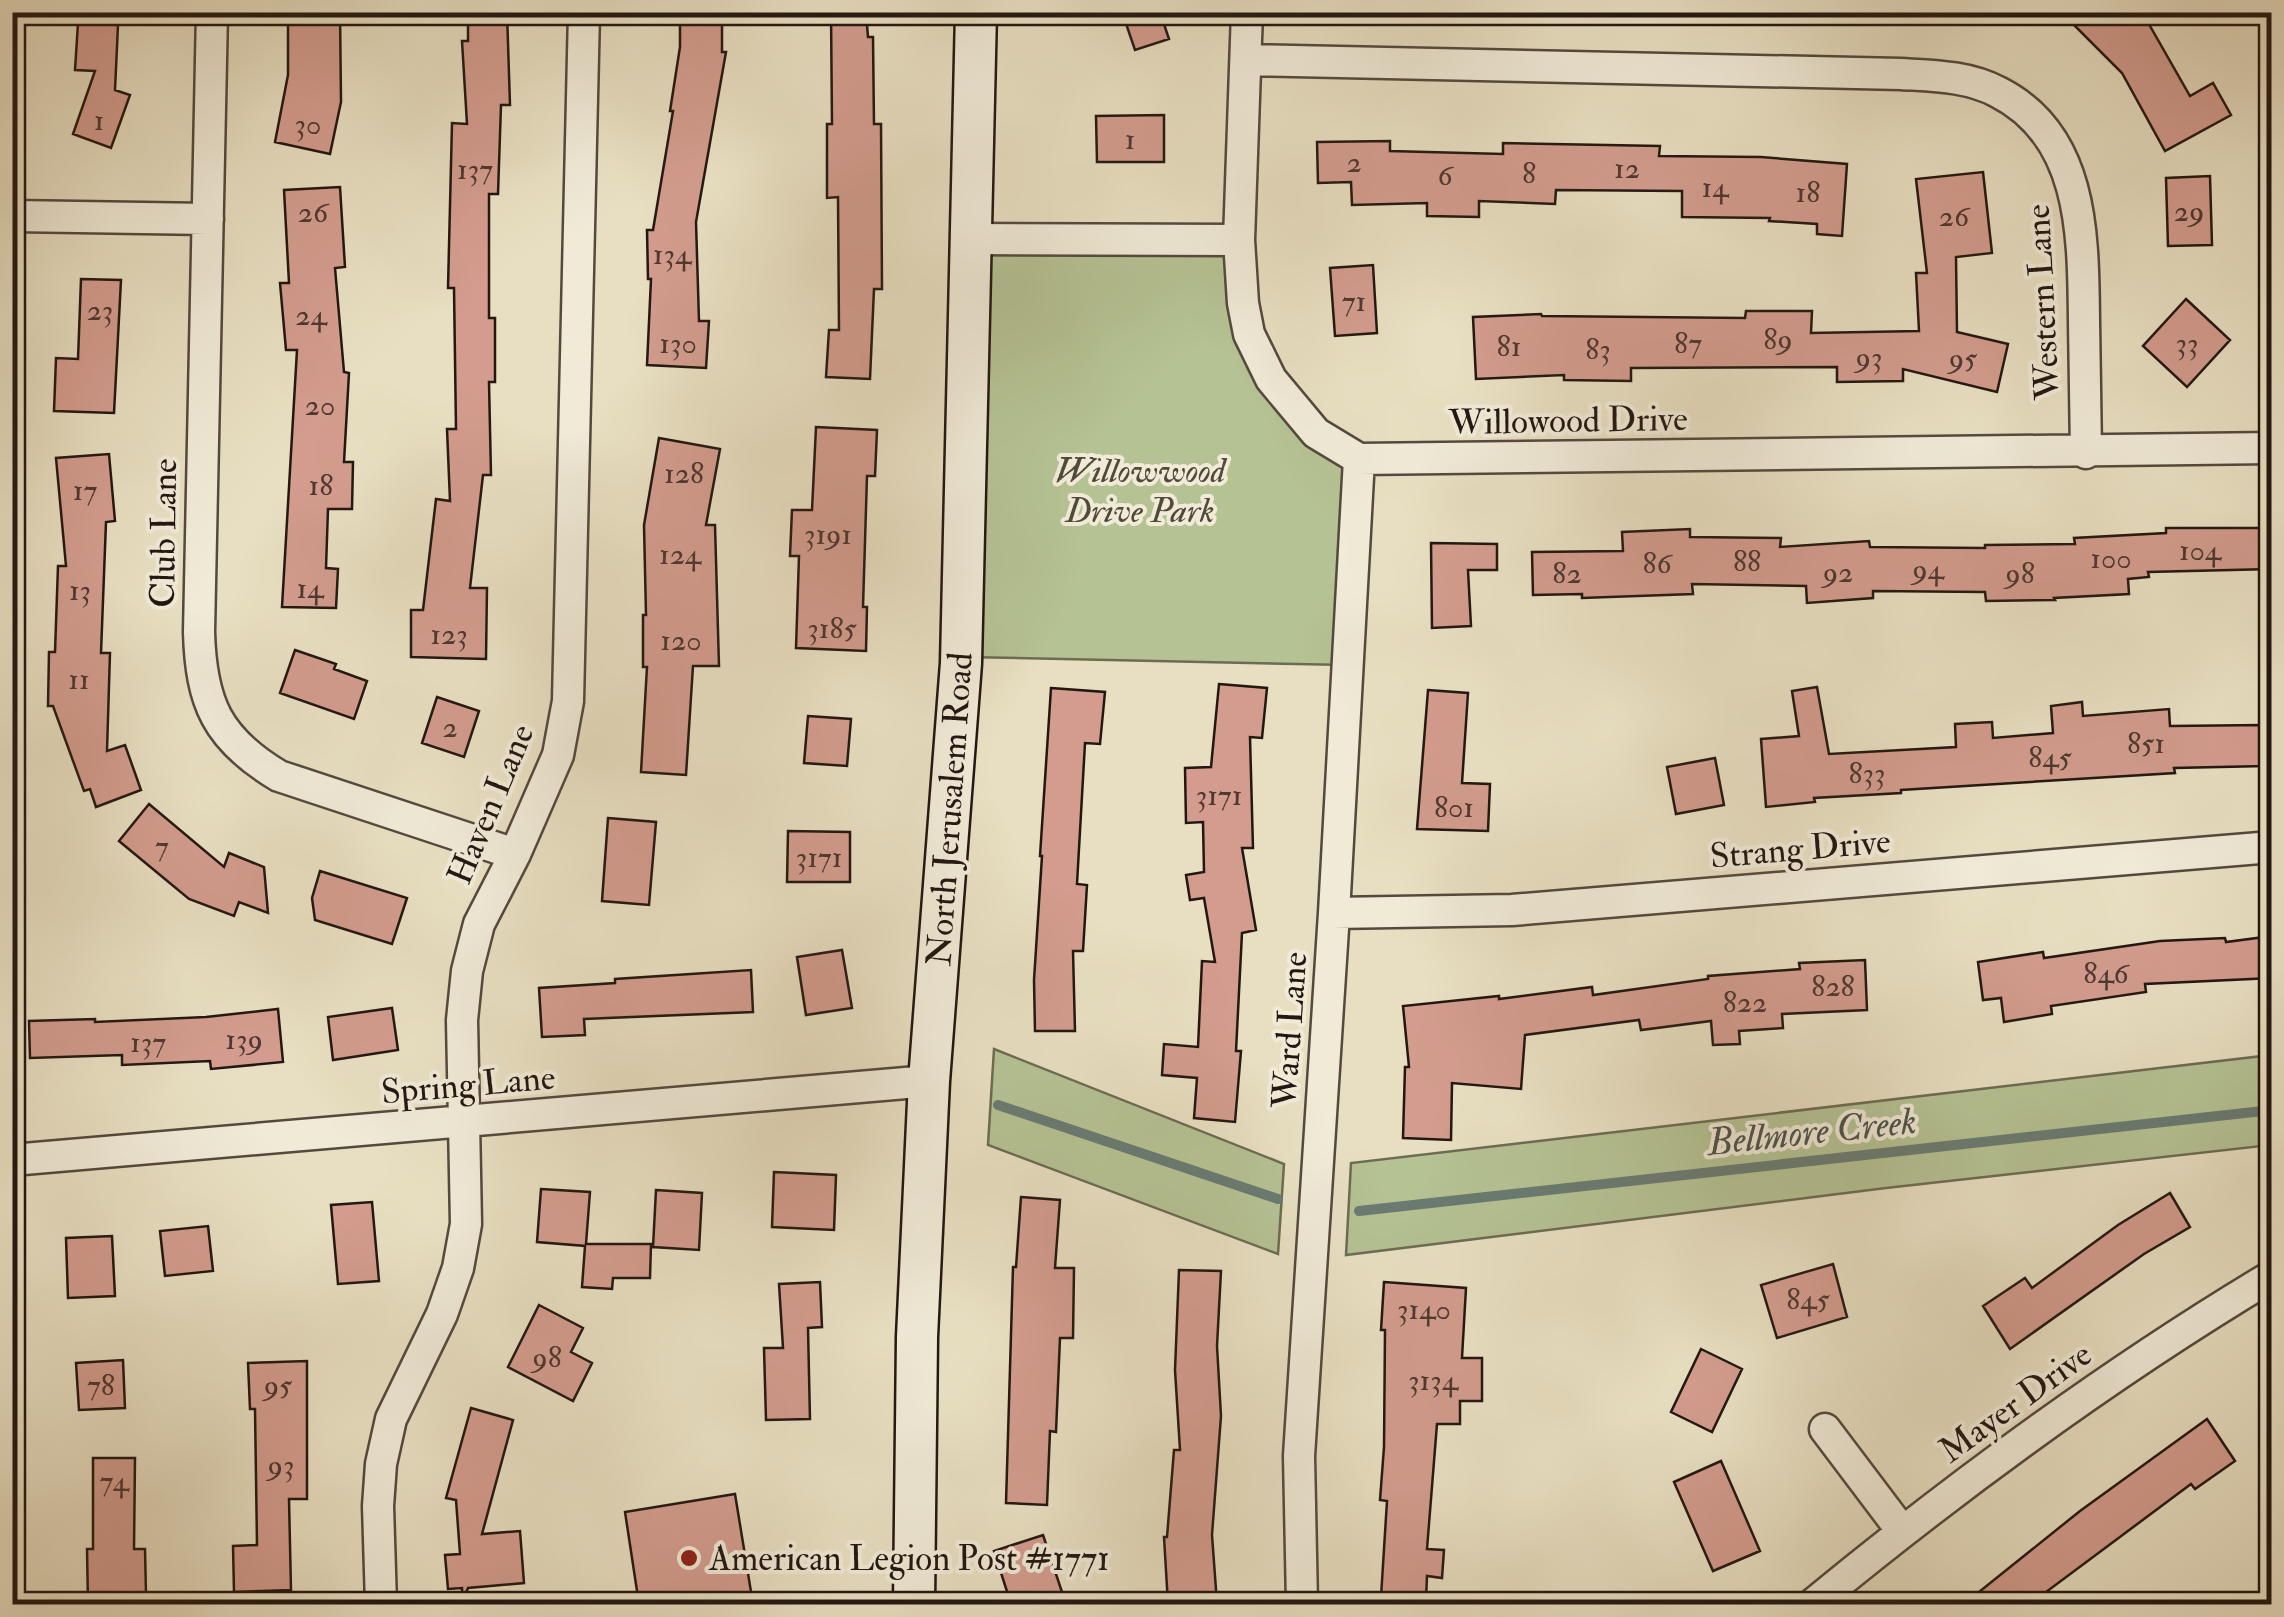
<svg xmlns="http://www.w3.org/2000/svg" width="2284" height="1617" font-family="'IM FELL Double Pica',serif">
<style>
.green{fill:#b5c294;stroke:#6c6c53;stroke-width:2.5}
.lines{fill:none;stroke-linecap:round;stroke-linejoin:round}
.stream{stroke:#697b72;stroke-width:10}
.building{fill:#d39c8e;stroke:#231712;stroke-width:2.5}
.street-casing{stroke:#54493e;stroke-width:35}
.secondary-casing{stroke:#231712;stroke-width:45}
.street{stroke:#f0ead7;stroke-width:30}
.secondary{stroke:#f0ead7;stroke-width:40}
.poi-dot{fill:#8f2418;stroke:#f0ead7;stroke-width:4}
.labels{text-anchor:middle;stroke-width:8;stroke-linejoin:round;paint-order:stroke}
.number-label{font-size:30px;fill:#4f3831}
.street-label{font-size:35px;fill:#231712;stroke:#f0ead7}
.park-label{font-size:35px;font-style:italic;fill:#4f4a39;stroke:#f0ead7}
.poi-label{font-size:35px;fill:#231712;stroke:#f0ead7;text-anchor:start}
.water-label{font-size:38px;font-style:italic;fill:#4c514a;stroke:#f0ead7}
</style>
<rect width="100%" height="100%" fill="#e8dfc2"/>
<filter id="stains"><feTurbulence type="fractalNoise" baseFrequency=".002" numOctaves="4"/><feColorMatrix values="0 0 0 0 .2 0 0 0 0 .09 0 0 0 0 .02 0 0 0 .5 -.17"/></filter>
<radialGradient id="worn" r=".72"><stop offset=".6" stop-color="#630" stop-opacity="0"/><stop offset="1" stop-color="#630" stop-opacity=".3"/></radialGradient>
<!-- green -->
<path class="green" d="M1236,239l12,94 109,127 -11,205 -381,-8 11,-416z
M994,1049l290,115 -6,90 -290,-109z
M2271,1055v90l-385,43 -540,67 5,-92z"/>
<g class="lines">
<!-- stream -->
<path class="stream" d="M998,1105l280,94
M1359,1211l913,-101"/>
</g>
<!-- building -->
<path class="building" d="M288,12h52l1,90 -11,52 -55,-12 13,-67z
M468,12h39l3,93h-9l-3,89h-9v124h6v64h-6l2,93h-8l-13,113h17l-1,71 -75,-2v-47h12l13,-111 14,2 -3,-72h9l-2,-141h-6l4,-165 15,1 -5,-83h6z
M680,12h42v40h4l-30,170 3,99h10l-3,47 -59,-3 4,-86h-3l-1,-49h6l20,-119h-3l10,-64z
M831,12h35l2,25h5l1,87h7l1,165h-8l-4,90 -44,-2 3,-47h10l-1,-133 -11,1v-74h5z
M1122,12h38l9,27 -34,11z
M2061,12h81l48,84 23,-13 18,32 -66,36 -43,-78z
M78,23l40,2 -3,65 15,5 -19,53 -38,-14 22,-63 -20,-1z
M1164,115v47h-67l-1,-46z
M1390,141v10l113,3v-11l157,3 -1,10 102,1 86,7 -5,72 -25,-2v-10l-48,-3 1,-3 -88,-1v-26l-126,-1 -1,14 -76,-3v16l-52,-1v-13l-75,2 -1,-23 -33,1 -1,-41z
M1983,172l9,81 -36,4 1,75 51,12 -11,48 -94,-23v12l-66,1v-15l-206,1v13l-67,-1v-5l-88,4 -3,-62 68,-3 1,2 203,2 1,-7h66l-1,22 108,-2 -3,-58h11l-11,-94z
M2210,176l2,69 -44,1 -2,-68z
M340,187l5,80 -10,1 9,104 5,1 -5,89h9l-1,47h-24l-2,59 12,1 -2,39 -54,-1 15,-257h-11l-6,-67h9l-5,-93z
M1373,265l4,68 -42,3 -5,-68z
M81,279l40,1 -7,133 -60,-2 2,-53 22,1z
M2186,299l44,41 -43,47 -44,-41z
M816,427l61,3 -2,46h-8l-4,131h4l-1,44 -70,-3 3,-92h-9l2,-46h20z
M659,438l61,11 -14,76h9l4,141h-26l-7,109 -45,-3 6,-105h-4v-52h3l-2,-90z
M109,454l6,67 -9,1 -5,131h9l-3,98 18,-6 16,45 -45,17 -6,-18 -6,2 -31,-85h-5l1,-54h6l3,-86h8l-10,-108z
M2166,528h106v41l-124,3 1,5 -21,2 1,15 -75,4 1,2 -69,1 -1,-9 -112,-1v7l-66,5 -1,-17 -114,-2 1,10 -111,4v-4l-49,1 -1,-43 91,-1 -1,-19 68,-3v8l91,1 -1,9 89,-6 1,6 115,1v-3l90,-1 -1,-6 92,-5z
M1431,543l66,1v26h-29l3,56 -39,2z
M295,650l41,14 -2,5 33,12 -13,38 -74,-26z
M1219,684l48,4 -5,50 -12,-1 3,111h-11l14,82 -14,3 -6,118h5l-6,71 -41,-4 3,-40 -35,-3 2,-31 34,3 4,-86 13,1 -11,-64 -14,2 -4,-25 18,-3 -1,-50 -17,1 -1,-55 26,-1z
M1817,687l12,67 127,-7 -1,-23 37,-2 1,16 60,-5 -2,-27 31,-4 1,14 86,-7 1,17 94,-1 1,41 -91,2 1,5 -274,17v3l-87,5 1,4 -49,5 -5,-68 38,-3 -7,-45z
M1051,688l54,4 -5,52 -15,-1 -8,141 10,1 -4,66h-10l2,80h-40l-1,-51 8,-124h-2z
M1428,690l40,3 -6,90 28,1 -2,47 -71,-2z
M437,697l42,14 -15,46 -42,-14z
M808,716l43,3 -4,47 -43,-3z
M1715,758l9,47 -48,9 -9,-47z
M149,804l75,63 5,-14 35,14 4,46 -29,-11 -5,14 -45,-17 -70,-58z
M608,818l48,4 -7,83 -47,-4z
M788,831l62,1v50h-63z
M320,871l87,27 -15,46 -77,-24 -3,-22z
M2272,936v42l-127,6 1,8 -95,14 1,8 -48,8 -3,-24 -18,2 -5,-38 65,-10 1,6 116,-17 65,-3 1,4z
M842,950l10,58 -46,7 -9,-58z
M1865,960l2,50 -85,4 1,14 -44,3 1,13 -27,1 -2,-24 -70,9 -2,-10 -114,15 -4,54 -69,-6 -1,57 -48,-2 2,-71h4l-6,-61 96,-10v3l93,-12 1,8 115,-16v-3l92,-7 -1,-6z
M751,970l2,42 -169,7 1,16 -43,2 -3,-49 76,-5v-4z
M392,1008l6,42 -65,10 -5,-43z
M278,1009l5,53 -72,7 -1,-8 -88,4v-10l-92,3 -1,-37 66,-2v3l111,-5z
M774,1172l62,3 -2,55 -62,-3z
M541,1189l49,3 -4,52h65l-1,34h-37l-1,11 -30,-2 3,-41 -48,-4z
M656,1190l46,3 -3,57 -46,-3z
M2170,1193l20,34 -46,27 -134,95 -27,-43 42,-28 7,10 86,-63z
M1021,1197l39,3 -5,68h19l-1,70h-13l-4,94 -6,-1 -3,74 -41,-2 7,-236h3z
M372,1202l7,79 -41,3 -7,-79z
M208,1226l5,45 -48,5 -5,-45z
M112,1236l3,60 -47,2 -2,-60z
M1833,1264l14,53 -70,21 -16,-53z
M1179,1270l42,1 -4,75 4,70 -9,119 5,68 -49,1 -4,-67h3l7,-87h6l-5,-80z
M820,1282l2,45 -14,1 2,91 -44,1 -2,-72h19l-4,-64z
M1384,1282l82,6 -4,70h20v43h-22v23h-23l-10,125 17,1 -2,28 -15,-2 -1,24 -45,-3 6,-96 -7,-1 4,-53 1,-117h-4z
M539,1305l44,23 -12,24 21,11 -19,38 -65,-34z
M1701,1349l41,20 -30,63 -41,-20z
M123,1360l2,48 -46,2 -3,-47z
M307,1361v138h-18l2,91 -57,2 -1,-46 24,-1 -2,-136h-5l-2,-46z
M471,1408l42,12 -31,114 38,-3 4,52 -56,5 -2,5h-4v-5l-14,1 -3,-34 15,-1 -4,-54 -10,-2z
M2207,1419l28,42 -40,28 -4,-5 -161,120h-66l116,-93z
M93,1458h42l-1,91h11l1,45h-25l1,10h-34l-1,-55h6z
M1721,1461l39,90 -47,20 -39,-89z
M735,1494l18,110h-114l-14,-92z
M1043,1535l23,69h-55l-17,-53z"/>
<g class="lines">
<!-- street casing -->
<g class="street-casing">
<path id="street" d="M212,12l-13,620c2,71 18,107 80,144l236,78
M1247,12l-8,228 4,63 6,31 22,45 45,54 43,26 913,-11
M1247,60l654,14c33,2 67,2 97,18 87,44 85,146 86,230 1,44 1,87 2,131
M13,216l195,3
M973,239l266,1
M1334,913l178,-3 760,-63
M12,1160l917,-79
M1825,1429l77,102
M381,1604l-3,-98 3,-42 10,-45 51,-105 16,-46 8,-44 -4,-204 5,-49 12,-47 36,-70 43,-99 10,-54 16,-689
M1302,1604l-3,-148 35,-543 25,-454
M1813,1604c146,-120 297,-231 459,-328"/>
</g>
<!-- secondary casing -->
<g class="secondary-casing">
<path id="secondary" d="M914,1604l3,-267 12,-256 32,-418 15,-651"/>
</g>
<!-- street -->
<use href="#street" class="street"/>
<!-- secondary -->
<use href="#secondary" class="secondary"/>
</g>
<!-- markers -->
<circle class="poi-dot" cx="689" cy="1558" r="10"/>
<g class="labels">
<!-- number labels -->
<g class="number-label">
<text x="99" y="130">1</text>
<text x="308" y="134">30</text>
<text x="1130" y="149">1</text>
<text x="1354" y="172">2</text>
<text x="1627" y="178">12</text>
<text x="475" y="179">137</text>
<text x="1529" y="183">8</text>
<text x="1445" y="185">6</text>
<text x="1715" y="197">14</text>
<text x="1808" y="202">18</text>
<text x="2189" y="221">29</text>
<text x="313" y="222">26</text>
<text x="1954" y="226">26</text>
<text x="672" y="264">134</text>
<text x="1354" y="311">71</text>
<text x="100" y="320">23</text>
<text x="311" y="325">24</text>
<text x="1778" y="349">89</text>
<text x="678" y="353">130</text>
<text x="1688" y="353">87</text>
<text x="2187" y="353">33</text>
<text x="1509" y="356">81</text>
<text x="1598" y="359">83</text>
<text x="1869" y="367">93</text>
<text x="1963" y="368">95</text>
<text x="320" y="415">20</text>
<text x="684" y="483">128</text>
<text x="321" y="495">18</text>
<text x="85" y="500">17</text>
<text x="828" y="544">3191</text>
<text x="2200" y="560">104</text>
<text x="680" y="564">124</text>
<text x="2111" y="568">100</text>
<text x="1747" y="571">88</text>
<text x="1657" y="573">86</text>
<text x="1928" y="579">94</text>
<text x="1838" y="582">92</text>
<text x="1567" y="583">82</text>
<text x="2020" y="583">98</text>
<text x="310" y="598">14</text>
<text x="80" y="600">13</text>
<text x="832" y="638">3185</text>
<text x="449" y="644">123</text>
<text x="681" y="650">120</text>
<text x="79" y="689">11</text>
<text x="450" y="737">2</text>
<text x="2146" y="753">851</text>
<text x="2050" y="767">845</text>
<text x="1867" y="783">833</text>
<text x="1219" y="805">3171</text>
<text x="1454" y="817">801</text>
<text x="162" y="856">7</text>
<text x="819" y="867">3171</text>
<text x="2106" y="983">846</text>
<text x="1833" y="996">828</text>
<text x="1745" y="1012">822</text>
<text x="244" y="1049">139</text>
<text x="148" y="1052">137</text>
<text x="1808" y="1309">845</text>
<text x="1424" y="1319">3140</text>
<text x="547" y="1367">98</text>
<text x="1433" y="1390">3134</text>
<text x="101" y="1395">78</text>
<text x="278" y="1395">95</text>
<text x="281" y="1475">93</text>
<text x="114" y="1491">74</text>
</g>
<!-- street labels -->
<g class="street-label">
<text transform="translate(2042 302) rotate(-93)" y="12">Western Lane</text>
<text transform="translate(1568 420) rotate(-1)" y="12">Willowood Drive</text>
<text transform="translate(163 533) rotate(-89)" y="12">Club Lane</text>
<text transform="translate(490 804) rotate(-67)" y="12">Haven Lane</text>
<text transform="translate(949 809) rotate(-86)" y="12">North Jerusalem Road</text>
<text transform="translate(1800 848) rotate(-5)" y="12">Strang Drive</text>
<text transform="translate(1289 1030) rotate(-86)" y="12">Ward Lane</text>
<text transform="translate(468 1084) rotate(-5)" y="12">Spring Lane</text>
<text transform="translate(2015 1402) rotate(-36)" y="12">Mayer Drive</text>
</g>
<!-- park labels -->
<g class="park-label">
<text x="1140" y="482">Willowwood<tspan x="1140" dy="40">Drive Park</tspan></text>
</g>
<!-- poi labels -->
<g class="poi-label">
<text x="709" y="1570">American Legion Post #1771</text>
</g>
<!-- water labels -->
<g class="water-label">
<text transform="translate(1812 1131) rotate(-6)" y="13">Bellmore Creek</text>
</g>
</g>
<!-- margin -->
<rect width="2284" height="1617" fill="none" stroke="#e8dfc2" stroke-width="50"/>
<rect x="15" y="15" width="2254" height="1587" fill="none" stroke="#231712" stroke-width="5"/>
<rect x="25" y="25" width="2234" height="1567" fill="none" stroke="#231712" stroke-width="2.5"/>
<rect width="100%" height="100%" filter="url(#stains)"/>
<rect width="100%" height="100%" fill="url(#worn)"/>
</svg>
